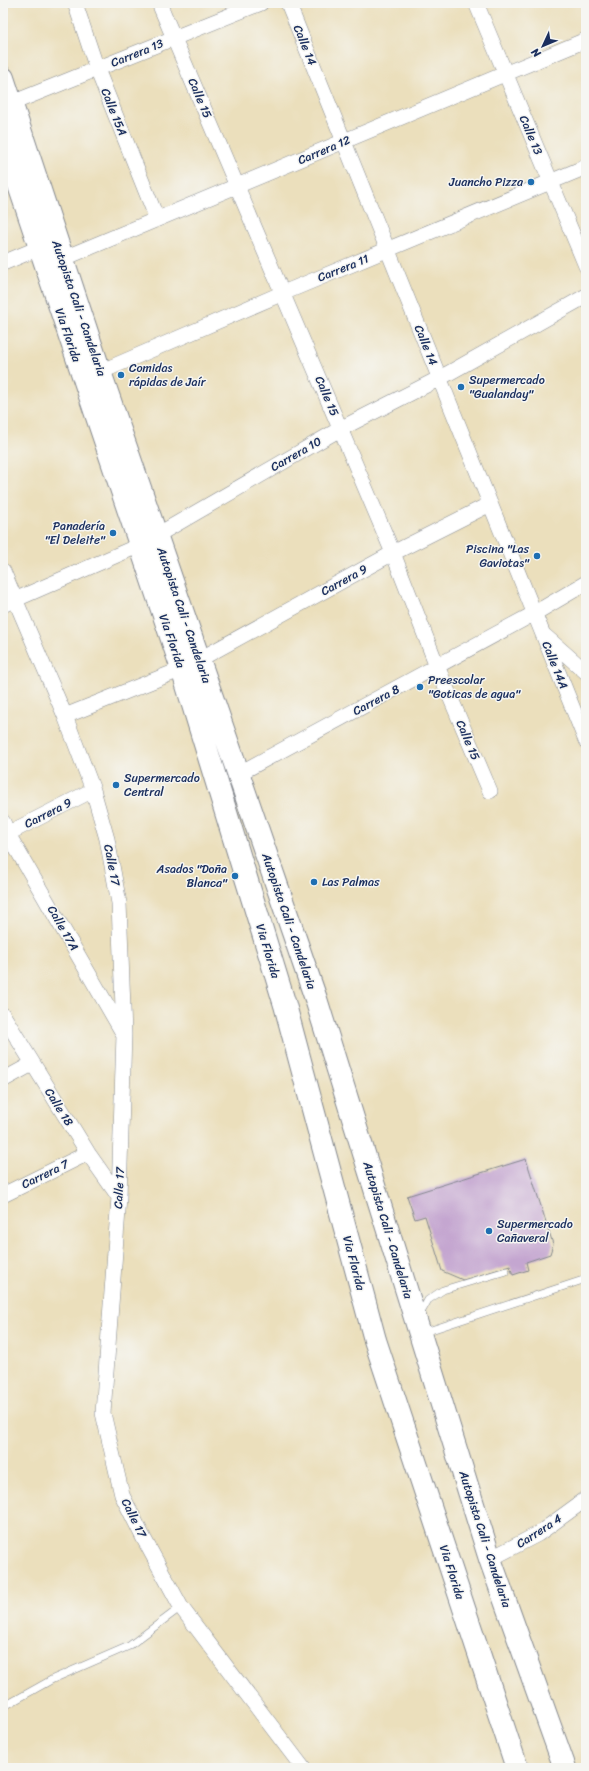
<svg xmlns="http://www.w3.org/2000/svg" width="589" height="1771" font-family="Sriracha,sans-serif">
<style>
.building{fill:#c4a6d0}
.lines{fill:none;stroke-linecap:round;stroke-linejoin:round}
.service-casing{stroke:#83878d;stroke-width:8}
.minor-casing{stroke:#83878d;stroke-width:16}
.primary-casing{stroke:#83878d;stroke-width:24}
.service{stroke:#fff;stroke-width:7}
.minor{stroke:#fff;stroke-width:15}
.primary{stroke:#fff;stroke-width:22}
.poi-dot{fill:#1f6fb2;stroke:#f6f6f2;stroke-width:1.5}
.labels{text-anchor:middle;stroke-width:3;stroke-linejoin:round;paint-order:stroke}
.street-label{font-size:12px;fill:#1b2f5e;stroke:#f6f6f2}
.poi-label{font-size:12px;fill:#1b2f5e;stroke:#f6f6f2;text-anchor:start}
</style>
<rect width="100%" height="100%" fill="#f6f6f2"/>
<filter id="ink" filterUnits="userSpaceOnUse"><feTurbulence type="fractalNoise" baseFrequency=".025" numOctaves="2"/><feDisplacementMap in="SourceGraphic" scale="8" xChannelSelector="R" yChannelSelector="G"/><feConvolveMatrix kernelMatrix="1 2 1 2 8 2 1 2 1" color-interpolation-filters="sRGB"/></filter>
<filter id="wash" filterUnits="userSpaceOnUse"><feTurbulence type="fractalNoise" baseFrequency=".012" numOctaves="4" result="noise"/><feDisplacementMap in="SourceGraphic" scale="16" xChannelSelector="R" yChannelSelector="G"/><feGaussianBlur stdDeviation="0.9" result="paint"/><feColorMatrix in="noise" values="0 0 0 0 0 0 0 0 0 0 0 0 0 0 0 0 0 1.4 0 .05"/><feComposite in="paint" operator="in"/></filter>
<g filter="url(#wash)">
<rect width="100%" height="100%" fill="#ebdfbc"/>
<g id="blocks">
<!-- building -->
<path class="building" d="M526,1159l27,85 -3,10 -24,8 2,8 -15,5 -3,-9 -47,14 -21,-9 -17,-55 -10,3 -8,-23z"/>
</g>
</g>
<g filter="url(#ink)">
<use href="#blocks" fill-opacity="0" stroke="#83878d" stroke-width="1"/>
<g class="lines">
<!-- service casing -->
<g class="service-casing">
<path id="service" d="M419,1316l9,-16 15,-10 63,-19
M422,1333l164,-54
M3,1707l50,-28 76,-33 52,-39"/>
</g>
<!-- minor casing -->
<g class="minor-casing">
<path id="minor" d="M75,3l22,66 60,150
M159,3l234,550 44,113 53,125
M288,3l298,738
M476,3l110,263
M12,103l249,-100
M62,259l524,-219
M3,263l36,-15
M100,372l183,-79 303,-126
M3,571l62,145 28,74 14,49 12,64 5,131 -5,163 -16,216 19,82 21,42 38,70 122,161
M3,605l137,-60 200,-116 100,-51 146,-82
M545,636l41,36
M200,659l193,-106 97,-49
M65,716l117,-47
M238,774l297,-161 51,-30
M3,822l5,12 115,199
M3,836l90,-46
M3,1015l85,138 31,44
M3,1080l29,-16
M3,1195l85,-42
M490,1559l48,-25 48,-35"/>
</g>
<!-- primary casing -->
<g class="primary-casing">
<path id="primary" d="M3,78l97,294 216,627 174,560 75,209
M3,138l179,531 103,336 90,335 142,428"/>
</g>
<!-- service -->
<use href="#service" class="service"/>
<!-- minor -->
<use href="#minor" class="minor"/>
<!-- primary -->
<use href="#primary" class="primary"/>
</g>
</g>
<!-- markers -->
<g class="poi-dot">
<circle cx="531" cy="182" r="4"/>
<circle cx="121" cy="375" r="4"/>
<circle cx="461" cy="387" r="4"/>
<circle cx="113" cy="533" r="4"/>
<circle cx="537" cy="556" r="4"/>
<circle cx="420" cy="687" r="4"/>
<circle cx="116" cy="785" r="4"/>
<circle cx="235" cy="876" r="4"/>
<circle cx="314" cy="882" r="4"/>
<circle cx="489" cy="1231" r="4"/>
</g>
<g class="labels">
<!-- street labels -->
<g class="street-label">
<text transform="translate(305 45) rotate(68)" y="4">Calle 14</text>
<text transform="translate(137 53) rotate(-22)" y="4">Carrera 13</text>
<text transform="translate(200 98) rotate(67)" y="4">Calle 15</text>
<text transform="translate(114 112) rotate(68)" y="4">Calle 15A</text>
<text transform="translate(531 135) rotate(67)" y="4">Calle 13</text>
<text transform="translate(324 150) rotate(-23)" y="4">Carrera 12</text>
<text transform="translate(343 268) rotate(-22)" y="4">Carrera 11</text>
<text transform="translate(79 308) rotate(71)" y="4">Autopista Cali - Candelaria</text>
<text transform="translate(68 335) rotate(71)" y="4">Via Florida</text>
<text transform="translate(426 345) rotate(68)" y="4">Calle 14</text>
<text transform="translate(327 396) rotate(67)" y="4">Calle 15</text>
<text transform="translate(296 454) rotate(-30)" y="4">Carrera 10</text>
<text transform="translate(344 580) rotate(-29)" y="4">Carrera 9</text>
<text transform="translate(184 615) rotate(71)" y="4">Autopista Cali - Candelaria</text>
<text transform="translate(172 641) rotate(71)" y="4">Via Florida</text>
<text transform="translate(555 665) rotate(68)" y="4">Calle 14A</text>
<text transform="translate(376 700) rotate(-28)" y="4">Carrera 8</text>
<text transform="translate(468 740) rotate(67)" y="4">Calle 15</text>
<text transform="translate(48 813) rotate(-27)" y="4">Carrera 9</text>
<text transform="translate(112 865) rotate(79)" y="4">Calle 17</text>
<text transform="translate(289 921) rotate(71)" y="4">Autopista Cali - Candelaria</text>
<text transform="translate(63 928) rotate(60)" y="4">Calle 17A</text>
<text transform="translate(268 951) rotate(73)" y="4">Via Florida</text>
<text transform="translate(59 1107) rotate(58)" y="4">Calle 18</text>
<text transform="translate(45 1174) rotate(-26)" y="4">Carrera 7</text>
<text transform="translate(119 1188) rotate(-87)" y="4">Calle 17</text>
<text transform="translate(388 1230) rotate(73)" y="4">Autopista Cali - Candelaria</text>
<text transform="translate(354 1263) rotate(75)" y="4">Via Florida</text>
<text transform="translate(134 1518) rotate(64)" y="4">Calle 17</text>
<text transform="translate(539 1531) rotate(-33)" y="4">Carrera 4</text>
<text transform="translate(485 1539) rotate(72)" y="4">Autopista Cali - Candelaria</text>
<text transform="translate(452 1572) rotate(72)" y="4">Via Florida</text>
</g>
<!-- poi labels -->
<g class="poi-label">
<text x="523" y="186" text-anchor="end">Juancho Pizza</text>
<text x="129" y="372">Comidas<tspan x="129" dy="14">rápidas de Jaír</tspan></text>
<text x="469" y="384">Supermercado<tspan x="469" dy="14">"Gualanday"</tspan></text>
<text x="105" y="530" text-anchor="end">Panadería<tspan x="105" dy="14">"El Deleite"</tspan></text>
<text x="529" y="553" text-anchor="end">Piscina "Las<tspan x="529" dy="14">Gaviotas"</tspan></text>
<text x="428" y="684">Preescolar<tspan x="428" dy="14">"Goticas de agua"</tspan></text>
<text x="124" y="782">Supermercado<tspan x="124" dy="14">Central</tspan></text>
<text x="227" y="873" text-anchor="end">Asados "Doña<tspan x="227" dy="14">Blanca"</tspan></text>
<text x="322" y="886">Las Palmas</text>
<text x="497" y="1228">Supermercado<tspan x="497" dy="14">Cañaveral</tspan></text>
</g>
</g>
<!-- margin -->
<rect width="589" height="1771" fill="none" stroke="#f6f6f2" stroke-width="16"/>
<!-- north arrow -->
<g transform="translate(543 46) rotate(226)" stroke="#f6f6f2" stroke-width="3" paint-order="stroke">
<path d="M0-3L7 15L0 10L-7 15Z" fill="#1b2f5e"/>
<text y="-6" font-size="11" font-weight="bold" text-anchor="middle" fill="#1b2f5e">N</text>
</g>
</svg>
